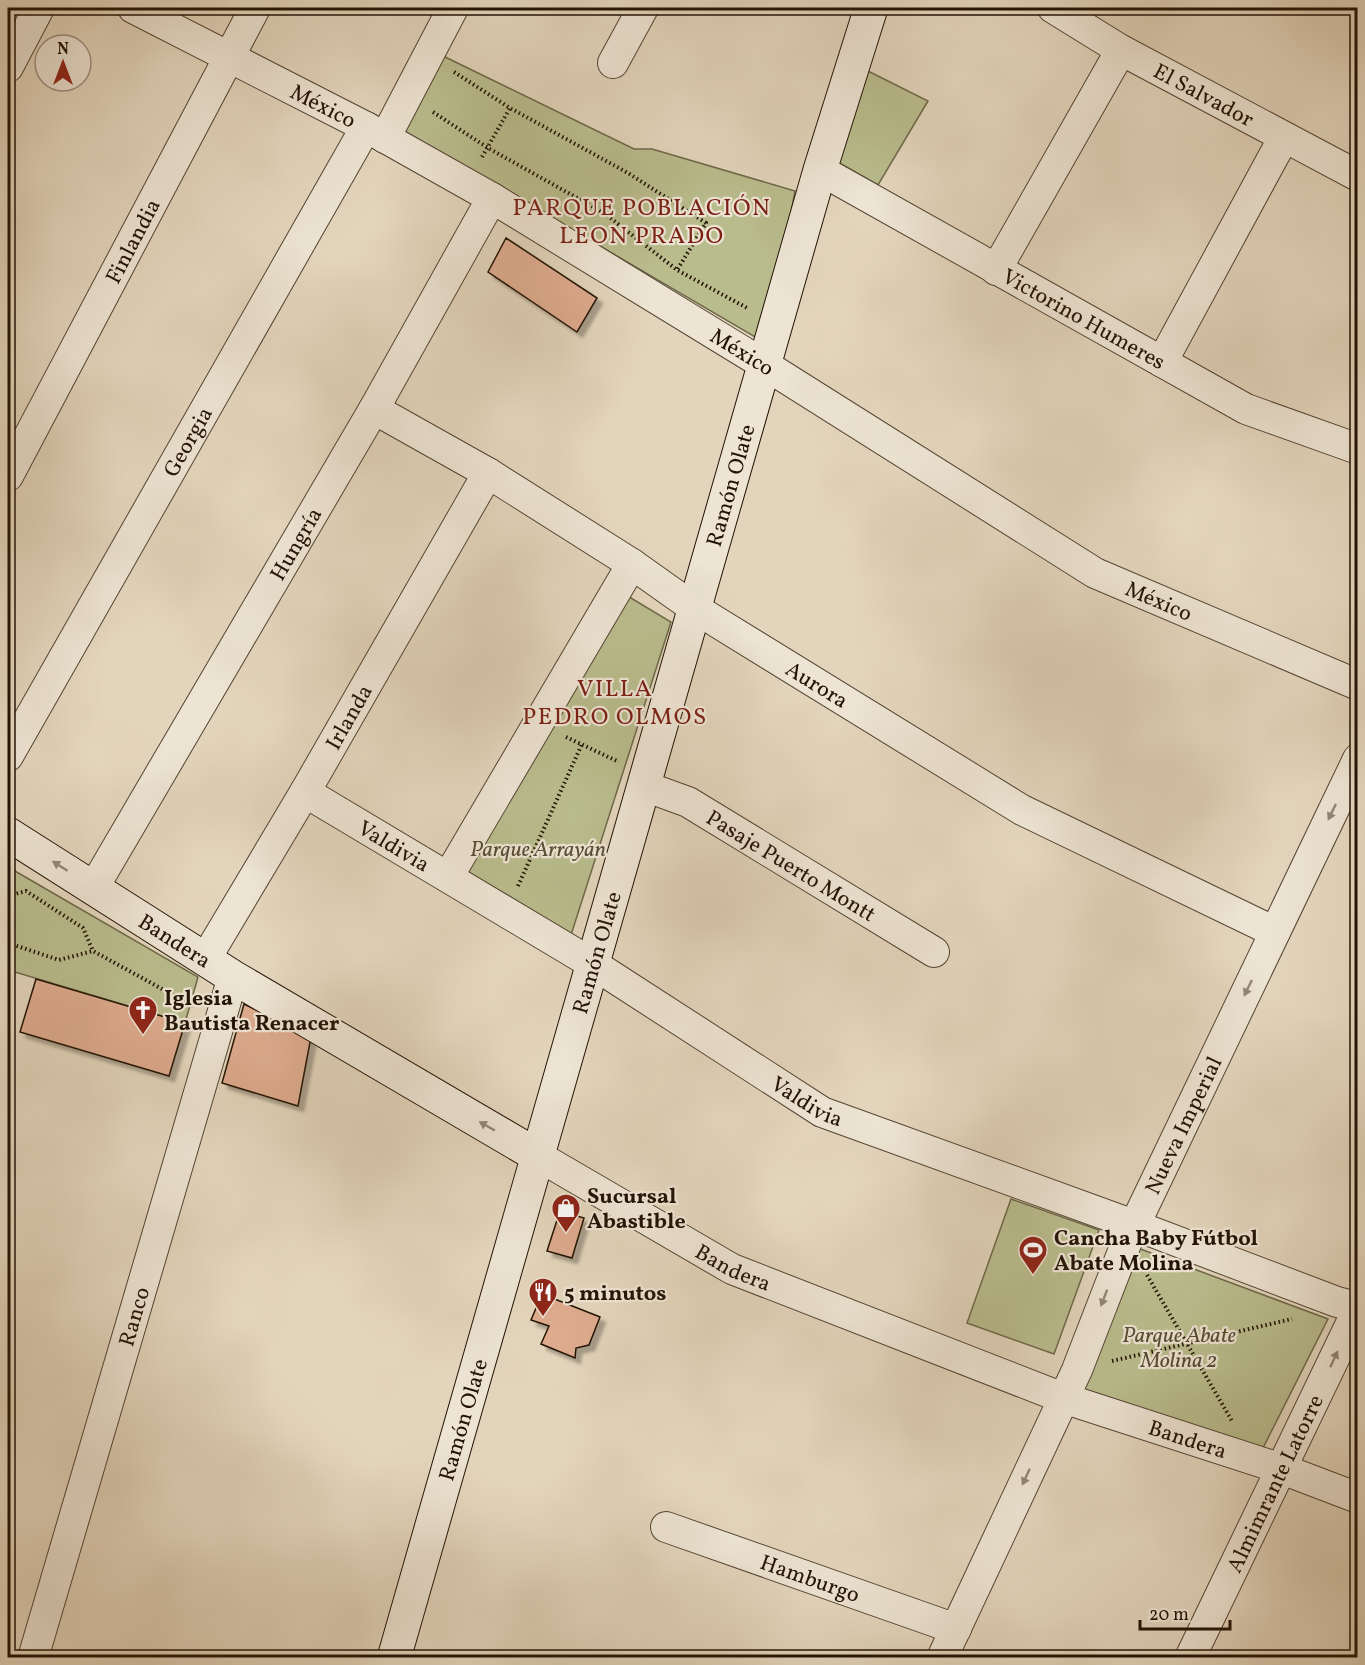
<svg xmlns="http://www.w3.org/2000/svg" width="1365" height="1665" font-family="Vollkorn,serif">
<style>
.green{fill:#b9bc8d;stroke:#6e6849;stroke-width:1.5}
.building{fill:#deab8e;stroke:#231305;stroke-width:1.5;filter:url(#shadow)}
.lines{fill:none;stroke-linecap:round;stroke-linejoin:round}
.street-casing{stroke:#534433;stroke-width:32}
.secondary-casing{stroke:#231305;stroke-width:35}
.path{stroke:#231305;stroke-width:4;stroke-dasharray:1.5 3;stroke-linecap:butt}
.street{stroke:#ede4d3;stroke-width:30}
.secondary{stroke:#ede4d3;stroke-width:33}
.oneway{fill:#928676}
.labels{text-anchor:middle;stroke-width:4.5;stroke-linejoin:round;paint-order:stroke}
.street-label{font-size:22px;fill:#231305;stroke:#ede4d3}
.park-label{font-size:22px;font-style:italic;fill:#584e35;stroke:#ede4d3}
.poi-label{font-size:22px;font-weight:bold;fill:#231305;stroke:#ede4d3;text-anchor:start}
.neighbourhood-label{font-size:24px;letter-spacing:1.5px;fill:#7a1f14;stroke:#ede4d3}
</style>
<defs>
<filter id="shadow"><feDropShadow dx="5.5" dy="5.5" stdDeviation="1.5" flood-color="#0004"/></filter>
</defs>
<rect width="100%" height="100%" fill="#e3d5bc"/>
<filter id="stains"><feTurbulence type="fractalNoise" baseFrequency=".00333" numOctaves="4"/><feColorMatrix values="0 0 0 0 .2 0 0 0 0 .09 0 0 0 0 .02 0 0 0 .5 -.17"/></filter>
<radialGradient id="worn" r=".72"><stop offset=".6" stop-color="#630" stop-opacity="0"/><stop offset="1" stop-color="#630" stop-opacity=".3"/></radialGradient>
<!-- green -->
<path class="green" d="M439,54l195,95h18l143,42 -28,153 -365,-214z
M862,68l66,33 -50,84 -44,-25z
M621,592l50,30 -100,313 -115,-63z
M8,867l190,110 -13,46 -177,-53z
M1011,1199l88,31 -45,124 -87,-31z
M1135,1247l193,72 -69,137 -190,-64z"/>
<!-- building -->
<path class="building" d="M506,238l91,60 -20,34 -89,-60z
M36,979l149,44 -16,53 -149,-44z
M244,1004l67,33 -13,69 -76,-23z
M560,1211l24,7 -12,40 -25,-7z
M542,1294l58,23 -11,28 -13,3 -1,10 -34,-14 8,-18 -18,-6z"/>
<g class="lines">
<!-- street casing -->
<g class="street-casing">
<g id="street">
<path id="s1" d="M133,8l233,119 126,71 273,167 330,208 263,112"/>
<path id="s2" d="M1053,8l68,42 237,126"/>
<path d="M613,63l30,-55"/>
<path d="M8,67l31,-59"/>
<path d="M385,138l68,-130"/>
<path id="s3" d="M820,170l426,239 112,40"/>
<path d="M996,270l125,-220"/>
<path d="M1162,362l122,-225"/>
<path id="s4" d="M374,409l114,64 144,91 62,44 328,202 253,122"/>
<path id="s5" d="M8,476l247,-468"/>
<path id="s6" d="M8,756l358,-629"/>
<path id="s7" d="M644,786l44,16 246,150"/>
<path id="s8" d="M305,792l288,172 229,148 312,113 203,77 21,5"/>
<path d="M448,877l184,-313"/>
<path id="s9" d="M94,887l280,-478 118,-211"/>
<path id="s10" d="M206,958l99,-166 183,-319"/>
<path id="s11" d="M538,1156l194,113 331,129 219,71 76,29"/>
<path id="s12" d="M666,1527l290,102"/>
<path id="s13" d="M33,1658l200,-681"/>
<path id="s14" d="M942,1658l135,-288 50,-129 231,-482"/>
<path id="s15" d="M1190,1658l168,-349"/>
</g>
</g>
<!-- secondary casing -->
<g class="secondary-casing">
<g id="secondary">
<path id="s16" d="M8,834l225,143 305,179"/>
<path id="s17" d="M394,1658l426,-1488 51,-162"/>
</g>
</g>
<!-- path -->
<path class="path" d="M454,72l56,36 118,65 78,50 -29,47
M433,112l55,36 116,65 73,57 72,39
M482,157l28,-49
M566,737l53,25
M518,886l64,-142
M8,896l18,-5 57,37 10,23
M8,943l51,17 34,-9 100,55
M1147,1275l85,146
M1112,1361l180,-42"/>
<!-- street -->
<use href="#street" class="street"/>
<!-- secondary -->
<use href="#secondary" class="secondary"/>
</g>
<!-- one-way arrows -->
<defs><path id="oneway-solid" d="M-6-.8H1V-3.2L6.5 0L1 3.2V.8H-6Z" transform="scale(1.5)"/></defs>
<g class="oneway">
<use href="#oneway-solid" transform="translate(1332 812) rotate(116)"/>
<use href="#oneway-solid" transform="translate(60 866) rotate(-148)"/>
<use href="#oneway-solid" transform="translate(1248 988) rotate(116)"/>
<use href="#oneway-solid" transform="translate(487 1126) rotate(-150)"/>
<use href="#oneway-solid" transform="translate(1104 1298) rotate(111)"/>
<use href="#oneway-solid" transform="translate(1334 1359) rotate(-65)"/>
<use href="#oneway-solid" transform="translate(1026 1477) rotate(115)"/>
</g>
<!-- icons -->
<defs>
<g id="church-pin" transform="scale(1.5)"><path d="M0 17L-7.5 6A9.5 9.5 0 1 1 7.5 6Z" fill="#8f2418" stroke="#ede4d3"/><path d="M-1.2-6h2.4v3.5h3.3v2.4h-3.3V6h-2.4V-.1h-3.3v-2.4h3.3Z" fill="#fff"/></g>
<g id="shop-pin" transform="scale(1.5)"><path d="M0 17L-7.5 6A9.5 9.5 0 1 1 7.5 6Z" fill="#8f2418" stroke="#ede4d3"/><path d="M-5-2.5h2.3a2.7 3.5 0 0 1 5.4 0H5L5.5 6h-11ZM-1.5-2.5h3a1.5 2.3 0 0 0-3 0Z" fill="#fff"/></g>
<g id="stadium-pin" transform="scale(1.5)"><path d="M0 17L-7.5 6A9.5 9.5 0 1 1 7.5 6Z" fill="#8f2418" stroke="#ede4d3"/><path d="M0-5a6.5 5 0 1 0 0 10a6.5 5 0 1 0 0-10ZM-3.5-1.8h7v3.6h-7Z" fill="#fff"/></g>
<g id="restaurant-pin" transform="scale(1.5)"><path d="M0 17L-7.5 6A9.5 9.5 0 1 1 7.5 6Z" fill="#8f2418" stroke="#ede4d3"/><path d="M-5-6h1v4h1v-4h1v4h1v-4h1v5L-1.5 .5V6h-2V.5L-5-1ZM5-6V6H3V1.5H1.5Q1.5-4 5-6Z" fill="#fff"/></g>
</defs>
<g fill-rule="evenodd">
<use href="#church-pin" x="143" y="1010"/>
<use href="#shop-pin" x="566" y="1208"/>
<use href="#stadium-pin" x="1033" y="1250"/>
<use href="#restaurant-pin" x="543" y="1292"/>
</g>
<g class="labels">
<!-- street labels -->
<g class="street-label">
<text dy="8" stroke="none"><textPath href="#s2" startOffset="174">El Salvador</textPath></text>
<text dy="8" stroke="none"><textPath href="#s1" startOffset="214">México</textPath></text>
<text dy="8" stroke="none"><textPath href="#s5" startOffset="266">Finlandia</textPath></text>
<text dy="8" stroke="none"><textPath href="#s3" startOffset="303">Victorino Humeres</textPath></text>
<text dy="8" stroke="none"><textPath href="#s1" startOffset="700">México</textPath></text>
<text dy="8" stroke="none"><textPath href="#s6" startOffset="362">Georgia</textPath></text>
<text dy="8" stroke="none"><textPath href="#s17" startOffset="1220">Ramón Olate</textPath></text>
<text dy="8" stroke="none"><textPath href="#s9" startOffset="398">Hungría</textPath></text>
<text dy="8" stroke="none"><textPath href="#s1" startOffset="1186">México</textPath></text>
<text dy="8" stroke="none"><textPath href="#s4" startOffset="522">Aurora</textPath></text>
<text dy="8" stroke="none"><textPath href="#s10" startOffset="280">Irlanda</textPath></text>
<text dy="8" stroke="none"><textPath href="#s8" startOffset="104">Valdivia</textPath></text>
<text dy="8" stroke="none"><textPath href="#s7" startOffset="168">Pasaje Puerto Montt</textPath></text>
<text dy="8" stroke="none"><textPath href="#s16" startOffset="198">Bandera</textPath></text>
<text dy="8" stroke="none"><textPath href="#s17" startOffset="734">Ramón Olate</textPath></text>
<text dy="8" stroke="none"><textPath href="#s8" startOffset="590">Valdivia</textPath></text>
<text dy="8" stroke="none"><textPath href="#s14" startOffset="585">Nueva Imperial</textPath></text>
<text dy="8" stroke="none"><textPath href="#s11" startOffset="225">Bandera</textPath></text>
<text dy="8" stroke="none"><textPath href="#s13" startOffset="356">Ranco</textPath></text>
<text dy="8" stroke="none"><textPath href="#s17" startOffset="248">Ramón Olate</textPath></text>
<text dy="8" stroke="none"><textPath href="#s11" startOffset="711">Bandera</textPath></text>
<text dy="8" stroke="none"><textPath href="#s15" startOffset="194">Almimrante Latorre</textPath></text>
<text dy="8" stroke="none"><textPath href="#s12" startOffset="153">Hamburgo</textPath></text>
</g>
<!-- park labels -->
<g class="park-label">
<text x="538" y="856">Parque Arrayán</text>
<text x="1179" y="1342">Parque Abate<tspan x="1179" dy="25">Molina 2</tspan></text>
</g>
<!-- poi labels -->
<g class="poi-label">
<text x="164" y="1005">Iglesia<tspan x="164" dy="25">Bautista Renacer</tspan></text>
<text x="587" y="1203">Sucursal<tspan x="587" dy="25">Abastible</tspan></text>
<text x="1054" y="1245">Cancha Baby Fútbol<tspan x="1054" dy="25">Abate Molina</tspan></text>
<text x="564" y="1300">5 minutos</text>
</g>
<!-- neighbourhood labels -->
<g class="neighbourhood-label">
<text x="642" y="215">PARQUE POBLACIÓN<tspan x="642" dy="28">LEON PRADO</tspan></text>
<text x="615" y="696">VILLA<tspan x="615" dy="28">PEDRO OLMOS</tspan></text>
</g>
</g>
<!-- margin -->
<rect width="1365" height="1665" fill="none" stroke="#e3d5bc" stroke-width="30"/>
<rect x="9" y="9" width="1347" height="1647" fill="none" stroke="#231305" stroke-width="3"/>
<rect x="15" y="15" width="1335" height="1635" fill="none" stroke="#231305" stroke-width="1.5"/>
<!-- north arrow -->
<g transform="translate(63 63)"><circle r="28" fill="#ede4d3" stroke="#9c9081" stroke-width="1.5"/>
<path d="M0-4.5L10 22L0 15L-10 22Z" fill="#8f2418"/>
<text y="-9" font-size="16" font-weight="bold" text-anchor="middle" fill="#231305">N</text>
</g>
<!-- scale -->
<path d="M1140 1620v9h90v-9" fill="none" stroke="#231305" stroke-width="3"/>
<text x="1149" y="1620" font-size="18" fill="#231305" stroke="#ede4d3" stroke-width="4.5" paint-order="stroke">20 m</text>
<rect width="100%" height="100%" filter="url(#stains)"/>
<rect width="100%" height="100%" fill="url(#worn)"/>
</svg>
